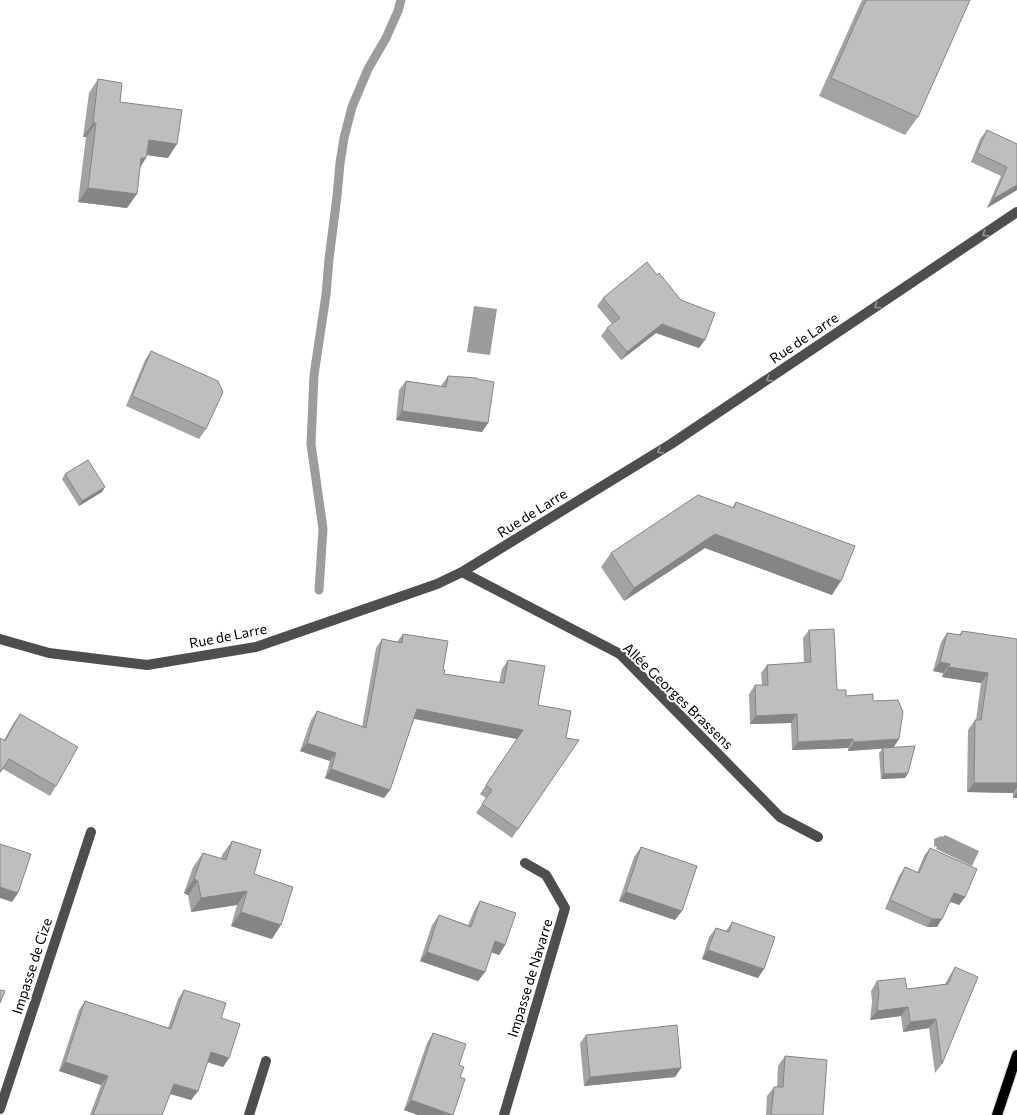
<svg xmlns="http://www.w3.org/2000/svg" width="1017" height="1115" font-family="Commissioner,sans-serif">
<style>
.water{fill:#9c9c9c}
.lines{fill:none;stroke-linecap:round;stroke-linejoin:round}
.stream{stroke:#9c9c9c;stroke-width:9}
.major-casing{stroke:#dbdbdb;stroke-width:12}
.minor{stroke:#4e4e4e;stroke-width:10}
.major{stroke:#000;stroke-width:10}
.wall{fill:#a3a3a3}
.shaded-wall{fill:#858585}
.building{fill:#bebebe;stroke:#858585}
.oneway{stroke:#959595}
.labels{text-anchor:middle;stroke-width:4;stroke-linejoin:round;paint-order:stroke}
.street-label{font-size:14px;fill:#000;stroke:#fff}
</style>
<rect width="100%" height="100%" fill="#fff"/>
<!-- water -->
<path class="water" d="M474,306l23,3 -7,46 -23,-3z
M945,835l34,16 -7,15 -36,-17 1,-2 -3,-1v-7l7,-3 2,1z"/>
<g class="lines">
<!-- stream -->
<path class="stream" d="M319,590l4,-61 -12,-85 3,-69 12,-80 3,-36 8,-63 3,-33 4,-25 8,-31 16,-38 18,-31 12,-27 3,-11"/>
<!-- major casing -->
<g class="major-casing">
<path id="major" d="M997,1115l20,-60"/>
</g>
<!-- minor -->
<path class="minor" d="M462,572l158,82 160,163 38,20
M0,639l49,14 98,12 109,-18 181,-63 25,-12 209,-128 346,-232
M0,1109l91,-277
M249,1115l17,-54
M504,1115l61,-207 -19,-33 -21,-12"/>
<!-- major -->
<use href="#major" class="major"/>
</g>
<!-- wall -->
<path class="wall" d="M862,0h108l-52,117 -13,18 -86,-39z
M98,79l22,23 48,56 -21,-3 -7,13 -13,40 -49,-6 8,-65h-3l6,-44z
M987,130l30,14v46l-30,18 14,-32 -30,-14 9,-23z
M603,298l96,50 -43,-15 -35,27 -20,-24 6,-8 5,-4 -15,-18z
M151,351l55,78 -7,10 -73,-33 19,-46z
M448,376l40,47 -6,9 -86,-12 3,-30 7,-9 35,5z
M65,474l40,13 -3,5 -23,14 -17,-27z
M736,502l96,93 -127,-47 -81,53 -23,-34 10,-14 121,-45z
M809,630l28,60 9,6 27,5 26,38 -6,9 15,25 -3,5 -24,1 -2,-26 4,-5 -35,3v-3l-56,2 -1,-27 -41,1 -1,-30 6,-9h7l-1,-12 6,-8 37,-2 -1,-25z
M962,631l55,8v159h-4v-5l-46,-1 1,-62 7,-10h1l5,-37 -39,-6 1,-4 -10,-2 8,-29 6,-9 12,2z
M403,634l40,36 1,4 55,9 3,-14 6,-9 30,45 28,33 13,2 -67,98 -36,-25 10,-15 -6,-4 37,-55 -103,-20 -30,79 -59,-20 5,-17 -30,-10 11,-31 6,-9 45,16 14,-79 6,-9 15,3z
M20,714l36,72 -6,10 -47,-27 -3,4v-35l4,2 9,-16z
M232,841l22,33 18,65 -41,-13 6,-21 -46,7 -3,-17 -4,-2 9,-26 10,-14 18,6 1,-4z
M641,847l34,73 -56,-19 15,-44z
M930,848l35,49 -6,8 -9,-4 -13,26h-10l-42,-18 14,-33 6,-9 12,6 7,-17z
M480,901l25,44 -6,10 -8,-3 -6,20 -7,9 -58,-20 12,-36 7,-10 29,10 6,-14z
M732,922l26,56 -56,-19 7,-22 7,-9 10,3z
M955,967l-13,97 -7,9 -6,-45 -26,4 -2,-16 -31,4 2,-18 -1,-11 6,-10 30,8 38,-5 4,-7z
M184,990l37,28 8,40 -6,9 -16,-5 -9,29 -7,9 -21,-6 -8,21h-72l11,-30 -42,-14 20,-61 6,-9 83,27 10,-29z
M433,1033l26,32 1,12 -7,38h-35l-14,-5 23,-67z
M586,1035l95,33 -6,9 -91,9 -4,-43z
M785,1056l38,59h-57l1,-19 7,-9h3l1,-21z"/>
<!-- shaded-wall -->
<path class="shaded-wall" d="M93,123h3l-10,14h-3z
M149,140l28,4 -9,14 -29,-4z
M141,158h5l-9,14z
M1017,185v5l-30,18 6,-9z
M88,188l49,6 -10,14 -49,-6z
M662,324l43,16 -6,8 -43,-15 -35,27 6,-8z
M402,411l86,12 -6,9 -86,-12z
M105,487l-3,5 -23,14 3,-5z
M715,534l126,47 -9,14 -127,-47 -81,53 10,-13z
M940,662l10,2 -7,9 -10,-2z
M949,667l39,6 -7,10 -39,-6z
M417,709l106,21 -6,9 -106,-21z
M797,714l-6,9 -41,1 6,-8z
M853,739l-5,9 -56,2 6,-8z
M899,739l-6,9 -45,3 6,-9z
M307,743l29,10 -6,8 -30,-10z
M331,769l59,21 -6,8 -59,-20z
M908,773l-3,5 -24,1 3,-5z
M974,783h43v4l-4,6 -46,-1z
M1017,792v6h-4z
M194,879l4,2 -10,14 -4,-2z
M0,887l18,6 -6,9 -12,-4z
M247,891l-10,14 -46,7 10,-14z
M626,892l56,19 -7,9 -56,-19z
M954,893l11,4 -6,8 -11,-4z
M241,912l40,13 -9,14 -41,-13z
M932,919h10l-5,8h-10z
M495,941l10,4 -6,10 -11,-4z
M708,950l56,19 -6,9 -56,-19z
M427,952l58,20 -7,9 -58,-20z
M908,1007l-7,9 -31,4 7,-9z
M936,1019l-7,9 -26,4 7,-10z
M211,1052l18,6 -6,9 -19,-6z
M65,1062l43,14 -7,9 -42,-14z
M681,1068l-6,9 -91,9 6,-9z
M174,1084l24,7 -7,9 -23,-7z
M411,1100l41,15h-34l-14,-5z"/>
<!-- building -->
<path class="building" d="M866,0h104l-52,117 -87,-39z
M98,79l24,4 -2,19 62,8 -5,34 -28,-4 -3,18h-5l-4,36 -49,-6 8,-65h-3z
M987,130l30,14v41l-24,14 14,-32 -30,-14z
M647,262l10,13 2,-2 22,27 34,13 -10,27 -43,-16 -35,28 -20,-24 13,-10 -17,-20z
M151,351l67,30 5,11 -17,37 -74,-33z
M448,376l29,2v1l17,3 -6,41 -86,-12 4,-30 40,6z
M88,460l17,27 -23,14 -17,-27z
M698,495l36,13 2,-6 119,44 -14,35 -126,-47 -81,54 -23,-35z
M834,629l3,61h9v6l27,-2v7l25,-1 5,12 -4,27 -45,3 -1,-3 -55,3 -1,-28 -41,2 -1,-31h13l-1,-20 44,-3 -2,-32z
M962,631l55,8v144h-43l1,-63h6l7,-47 -39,-6 1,-3 -10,-2 7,-29 14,2z
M403,634l45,7 -5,29h2l-1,4 60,9 4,-23 37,6 -7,39 33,6 -5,27 13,2 -61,89 -36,-25 10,-14 -6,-5 37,-55 -106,-21 -27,81 -59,-21 5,-16 -29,-10 10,-32 49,17 16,-89 20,4z
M20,714l58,33 -22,39 -47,-27 -8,12h-1v-33l5,3z
M915,746l-7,27 -24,1 -1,-26z
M232,841l29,9 -7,24 39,13 -12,38 -40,-13 6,-21 -46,7 -3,-17 -4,-2 9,-26 23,7z
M0,844l31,10 -13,39 -18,-6z
M641,847l56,19 -15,45 -56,-19z
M930,848l47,21 -12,28 -11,-4 -12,26h-10l-42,-19 15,-33 14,6z
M480,901l36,12 -11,32 -10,-4 -10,31 -58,-20 12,-37 32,12z
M732,922l43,15 -11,32 -56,-19 8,-22 13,4z
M955,967l23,10 -36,87 -6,-45 -26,3 -2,-15 -31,4 2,-19 -2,-11 28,-3 2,11 41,-5z
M0,990l5,1 -5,12z
M184,990l42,13 -5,15 19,6 -11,34 -18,-6 -13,39 -24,-7 -12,31h-69l15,-39 -43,-14 20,-61 86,28z
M677,1025l4,43 -91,9 -4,-42z
M433,1033l33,11 -7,21 5,2 -4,10 5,2 -12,36 -42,-15z
M785,1056l42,4 -4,55h-52l3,-28h9z"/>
<!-- one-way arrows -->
<defs><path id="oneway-chevron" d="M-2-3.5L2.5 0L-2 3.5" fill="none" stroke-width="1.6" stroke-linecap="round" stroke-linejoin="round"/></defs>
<g class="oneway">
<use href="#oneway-chevron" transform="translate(985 234) rotate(146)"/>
<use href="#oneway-chevron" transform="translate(877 306) rotate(146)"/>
<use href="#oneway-chevron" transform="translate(769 379) rotate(146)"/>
<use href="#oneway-chevron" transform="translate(660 451) rotate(149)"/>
</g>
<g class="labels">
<!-- street labels -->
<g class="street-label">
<text transform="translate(804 338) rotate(-34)" y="5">Rue de Larre</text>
<text transform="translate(532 513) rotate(-32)" y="5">Rue de Larre</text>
<text transform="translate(228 636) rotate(-11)" y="5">Rue de Larre</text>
<text transform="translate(678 696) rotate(44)" y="5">Allée Georges Brassens</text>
<text transform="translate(32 966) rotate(-72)" y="5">Impasse de Cize</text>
<text transform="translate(530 978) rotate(-73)" y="5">Impasse de Navarre</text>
</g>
</g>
</svg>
